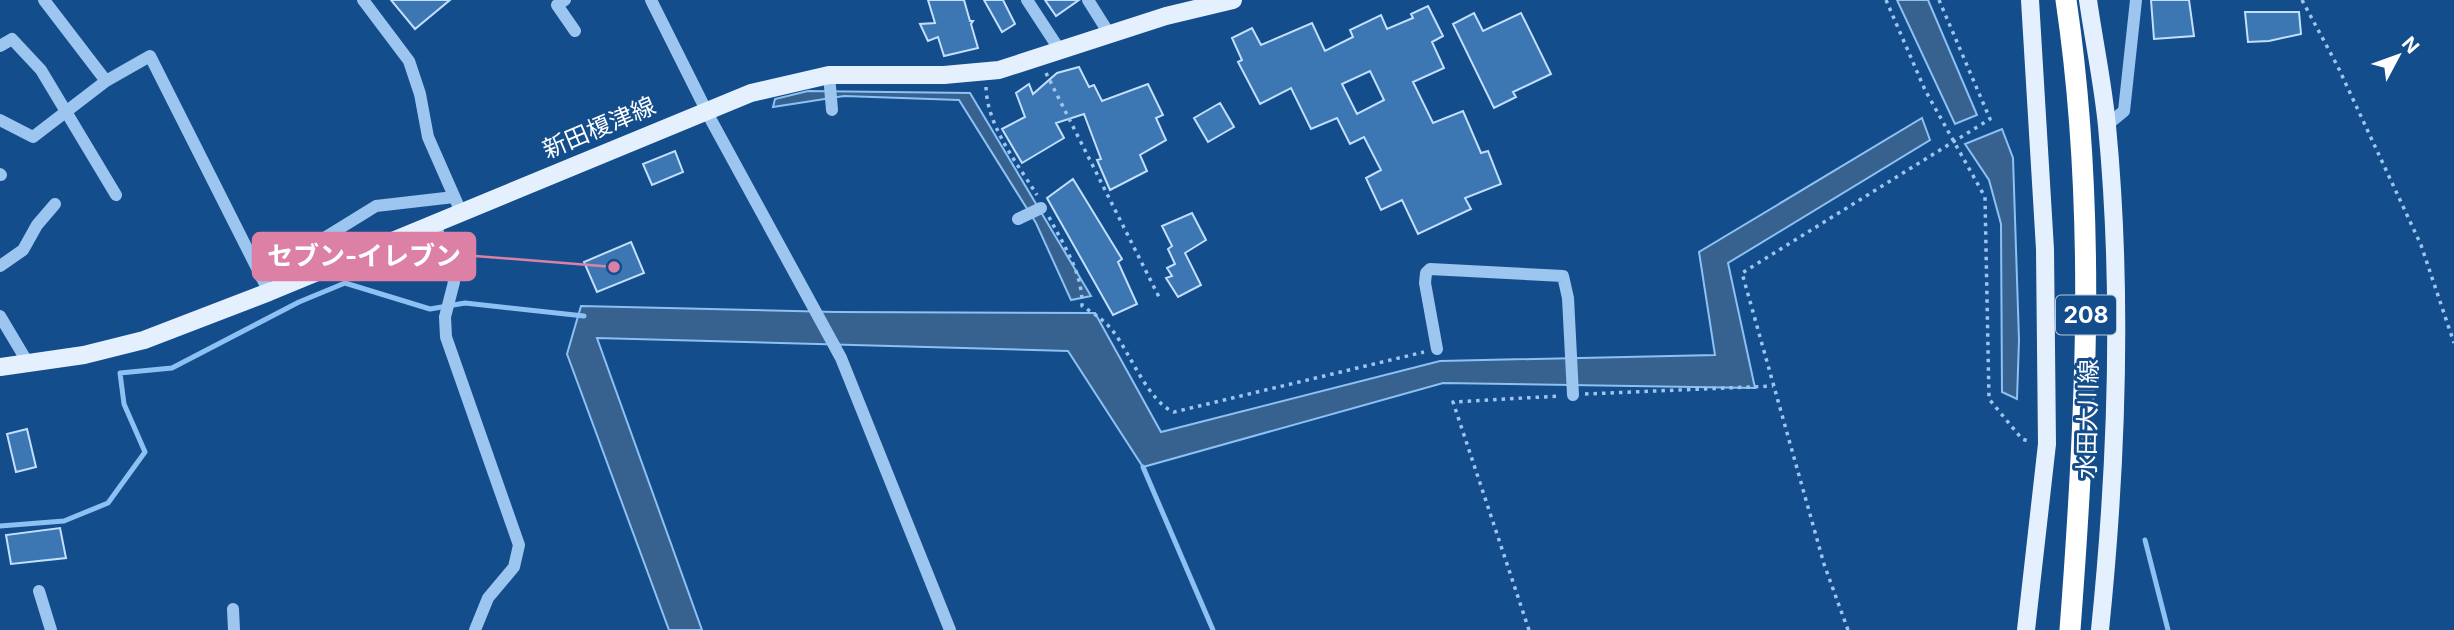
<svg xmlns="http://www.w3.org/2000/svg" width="2454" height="630" font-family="Inter,'Noto Sans JP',sans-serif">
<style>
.water{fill:#37628f;stroke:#8dc1f3;stroke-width:2}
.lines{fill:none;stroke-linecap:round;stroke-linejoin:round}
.stream{stroke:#8dc1f3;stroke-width:5}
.building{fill:#3c77b4;stroke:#c2dffc;stroke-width:2;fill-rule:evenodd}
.path{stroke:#9cc5f0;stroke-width:3.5;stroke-dasharray:3.5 5;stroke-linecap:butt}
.minor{stroke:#9cc5f0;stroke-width:12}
.major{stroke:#e5f0ff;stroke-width:18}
.highway-bridge{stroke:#fff;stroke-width:21}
.labels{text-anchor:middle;stroke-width:6;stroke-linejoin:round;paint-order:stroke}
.shield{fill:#144d8b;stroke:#b8cadc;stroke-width:2}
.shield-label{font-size:23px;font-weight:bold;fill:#fff}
.street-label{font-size:24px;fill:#fff;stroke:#144d8b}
.leader{fill:none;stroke:#dd80a5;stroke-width:2.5}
.callout-dot{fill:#dd80a5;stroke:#144d8b;stroke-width:2.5}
.callout{fill:#dd80a5;stroke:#dd80a5;stroke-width:2.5}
.callout-label{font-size:26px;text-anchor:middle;font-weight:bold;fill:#fff}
</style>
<rect width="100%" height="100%" fill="#144d8b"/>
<!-- water -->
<path class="water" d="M1897,0h31l49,115 -22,9z
M808,91l162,2 121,203 -20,4 -35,-77 -77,-123 -115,-4 -71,11 2,-8z
M1922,118l8,22 -202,123 27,125 -312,-5 -300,84 -75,-116 -471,-13 105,292h-33l-102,-276 14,-48 254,6 260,1 66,119 279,-71 275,-6 -16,-103z
M2002,129l11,29 6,182 -2,59 -15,-7 -1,-168 -12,-44 -24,-36z"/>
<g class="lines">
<!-- stream -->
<path class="stream" d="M1143,467l70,163
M0,526l64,-5 44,-18 37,-51 -21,-48 -4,-31 52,-5 127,-66 46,-19 85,26 35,-6 119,13
M2145,540l23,90"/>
</g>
<!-- building -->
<path class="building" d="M391,0h59l-35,29z
M928,0h36l6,21h3l-2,3 7,24 -34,8 -6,-19 -10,4 -8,-17 15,-1z
M984,0h19l12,24 -13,8z
M1045,0h34l-23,16z
M2151,0h38l5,36 -40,3z
M1428,6l15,30 -11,6 12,26 -31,14 20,41 30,-12 18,42 7,-2 13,33 -36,14 6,11 -53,25 -16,-34 -21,10 -15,-32 15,-8 -17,-33 -14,7 -13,-26 -26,11 -20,-41 -31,16 -22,-42 4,-2 -10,-22 20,-10 9,17 51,-22 13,28 28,-14 -3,-7 31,-15 6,14 26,-11 -2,-4zM1370,71l14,29 -27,14 -15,-30z
M2245,12h54l2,22 -32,7 -21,1z
M1474,13l9,18 38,-18 30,61 -38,18 3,5 -22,11 -41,-84z
M1079,67l10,20 5,-2 8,16 46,-17 15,31 -7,3 10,22 -26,15 7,16 -37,19 -13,-30 4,-1 -17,-45 -28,9 8,15 -42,25 -20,-34 23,-12 -9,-24 13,-9 4,10 24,-21z
M1220,103l14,24 -26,15 -14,-24z
M675,151l8,21 -31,13 -9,-21z
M1073,179l49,80 -4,3 19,42 -24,11 -66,-117z
M1192,213l14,27 -21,13 16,32 -23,12 -12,-19 6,-2 -5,-8 8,-4 -7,-15 4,-3 -10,-20z
M631,242l13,31 -47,19 -13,-30z
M27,429l9,38 -20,5 -9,-38z
M60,528l6,30 -55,6 -5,-29z"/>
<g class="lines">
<!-- path -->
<path class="path" d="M1886,0l39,90 60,107 4,202 33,40 9,3
M2302,0l36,67 83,178 33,98
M1046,73l113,224
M986,87c1,39 31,76 51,108
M1049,217c15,29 34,56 33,89 11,7 21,13 30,24 18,22 36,72 62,82l250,-60
M1585,394l188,-8
M1529,630l-76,-228 107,-6
M1848,630l-24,-66 -82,-291 248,-154 -51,-119"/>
<!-- minor -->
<path class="minor" d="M44,0l62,81 44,-25 119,236
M363,0l46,61 11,33 8,43 33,75
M565,0l-8,5 18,26
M651,0l60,120 130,238 109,272
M1027,0l34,52
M1088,0l22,35
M0,46l12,-7 29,31 75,125
M829,75l3,35
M0,120l33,17 73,-56
M2107,125l17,-14 12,-111
M0,174l1,1
M1018,219l23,-11
M435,223l19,59 -9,35 1,20 73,208 -5,22 -26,31 -13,32
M0,266l23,-16 14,-25 18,-21
M261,277l115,-71 78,-9
M0,316l28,47
M1437,349l-12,-66 1,-10 4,-4 133,7 5,22 5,97
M39,591l12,39
M233,609l1,21"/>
<!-- major -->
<path class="major" d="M2088,0c6,42 15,84 19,126 16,167 10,338 -7,504
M0,367l84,-12 60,-15 125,-48 482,-199 78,-18h115l55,-5 167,-54 67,-16
M2026,630l21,-186 -2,-195 -15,-249"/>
<!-- highway-bridge -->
<path class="highway-bridge" d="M2066,0c31,209 20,420 4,630"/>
</g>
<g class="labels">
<!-- shield labels -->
<rect class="shield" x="2056" y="295.5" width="60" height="39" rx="5"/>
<g class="shield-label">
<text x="2086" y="323">208</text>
</g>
<!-- street labels -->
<g class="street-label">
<text transform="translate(599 128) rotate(-23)" y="8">新田榎津線</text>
<text transform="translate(2088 419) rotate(-89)" y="8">水田大川線</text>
</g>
</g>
<!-- callouts -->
<path class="leader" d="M614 267L475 256"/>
<circle class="callout-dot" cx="614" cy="267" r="7"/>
<rect class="callout" x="253" y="233" width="222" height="47" rx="7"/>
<g class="callout-label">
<text x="364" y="265">セブン-イレブン</text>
</g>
<!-- north arrow -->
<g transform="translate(2398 56) rotate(49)" stroke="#144d8b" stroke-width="5" paint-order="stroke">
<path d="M0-5L12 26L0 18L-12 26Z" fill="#ffffff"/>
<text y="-10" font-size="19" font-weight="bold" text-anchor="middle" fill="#ffffff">N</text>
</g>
</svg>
